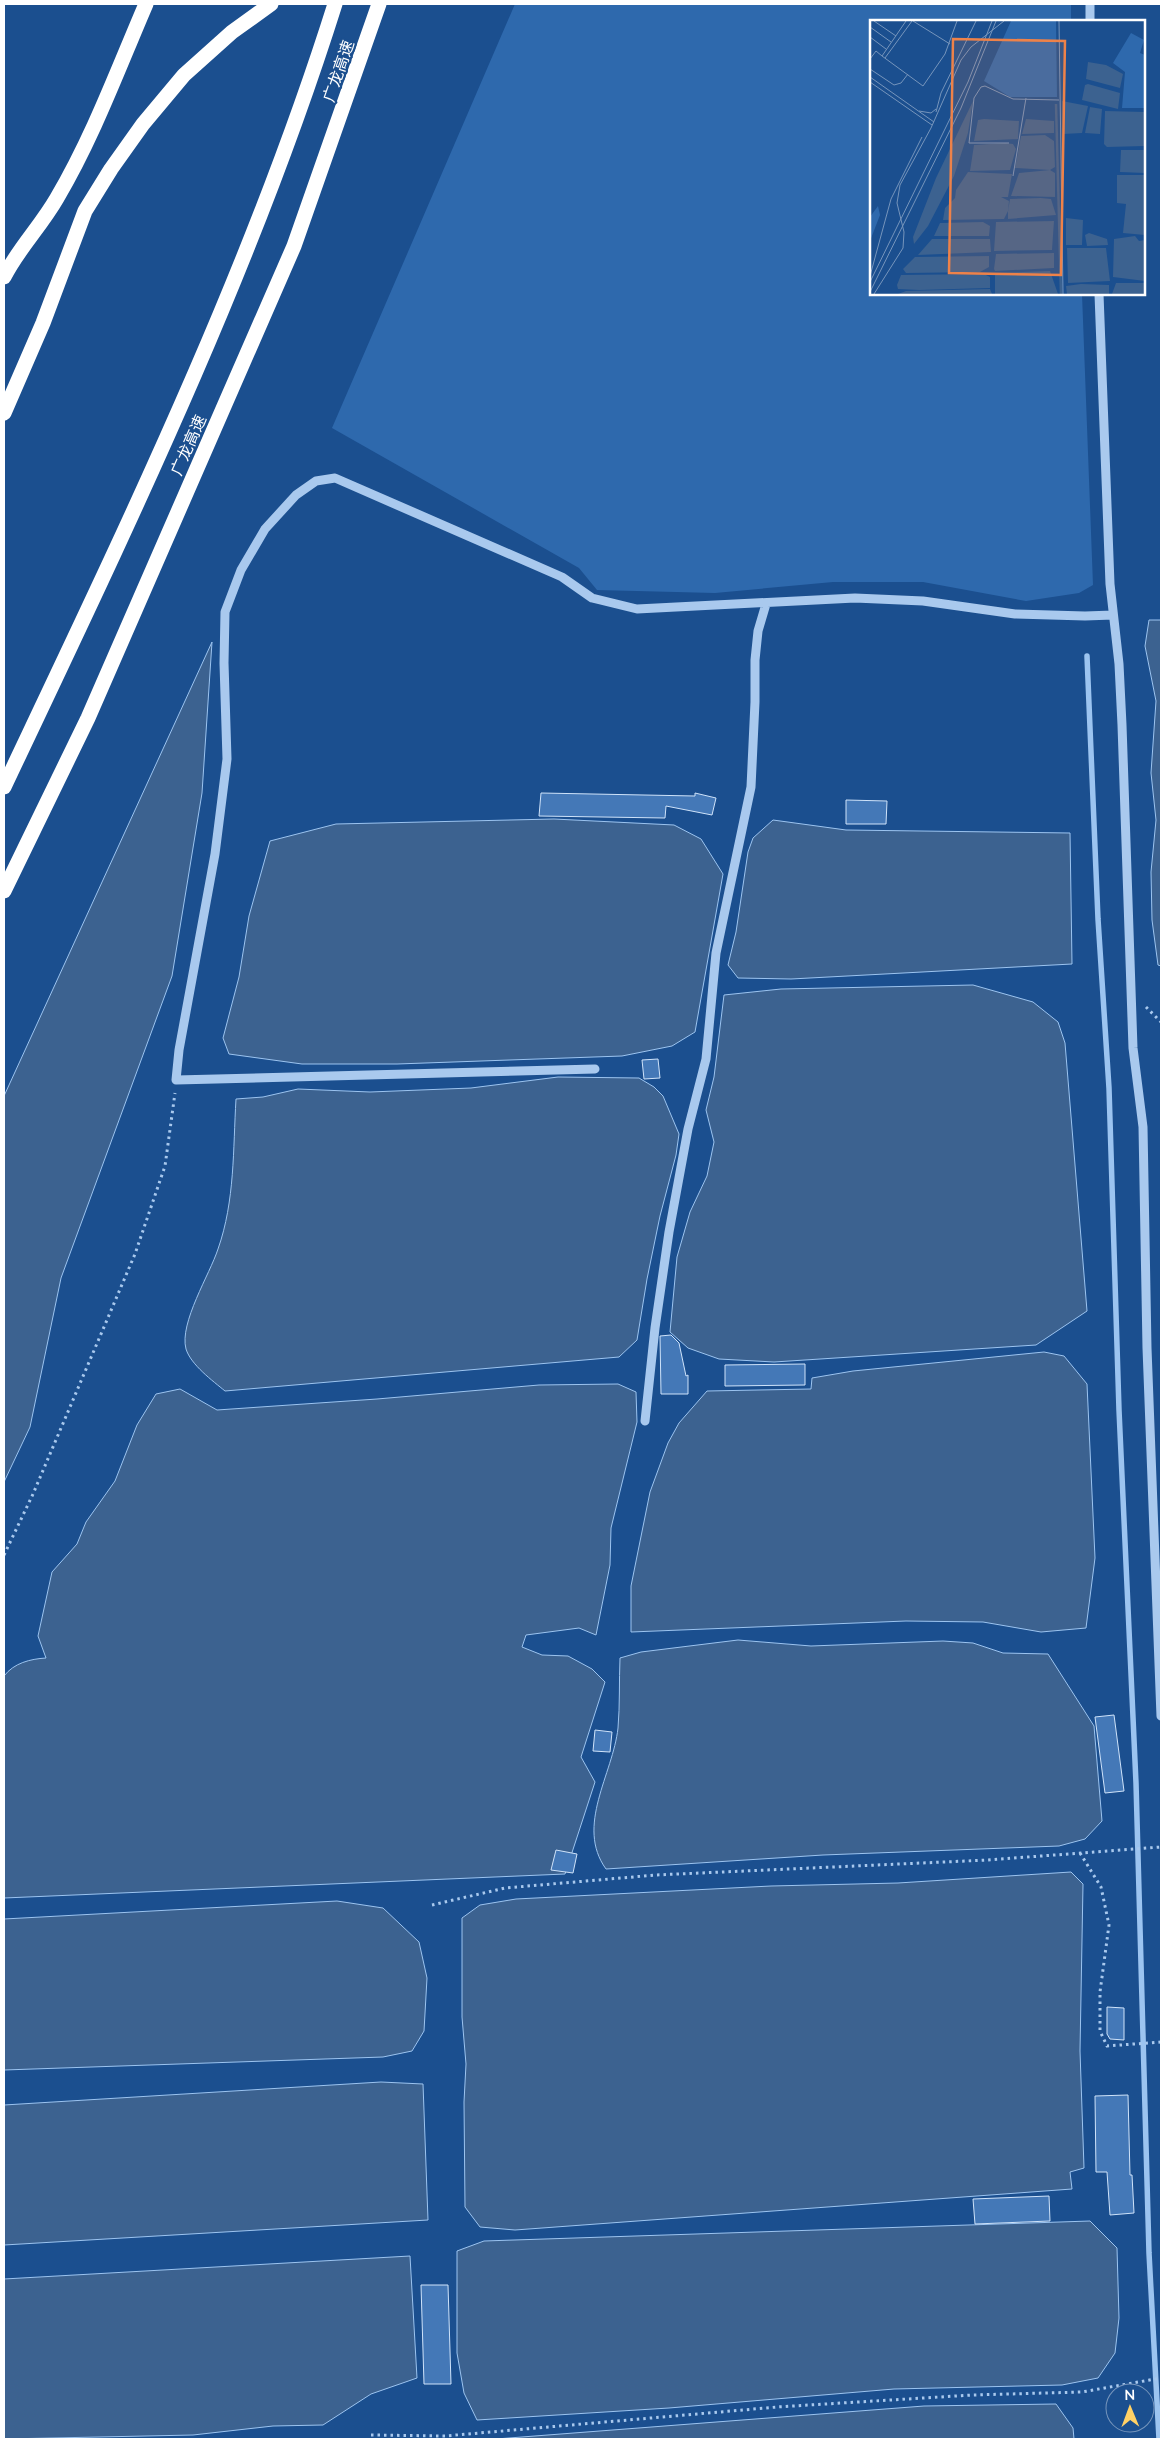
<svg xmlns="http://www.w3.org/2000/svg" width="1165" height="2443" font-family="Lato,'Noto Sans SC',sans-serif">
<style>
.green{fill:#2e69ad}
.water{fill:#3c6290;stroke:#9cc4f0}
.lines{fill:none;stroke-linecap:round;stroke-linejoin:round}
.stream{stroke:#9cc4f0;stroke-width:5.5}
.building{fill:#4478b7;stroke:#cfe3fa}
.path{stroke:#a9c9ee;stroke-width:3;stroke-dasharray:2.5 4;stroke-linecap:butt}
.minor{stroke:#a9c9ee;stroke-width:9}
.highway{stroke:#fff;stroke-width:15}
.labels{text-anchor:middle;stroke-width:4.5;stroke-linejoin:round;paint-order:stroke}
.street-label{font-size:16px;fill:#fff;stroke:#1b4f8f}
.inset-river{fill:none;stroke:#3c6290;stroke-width:2.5}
.inset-road{fill:none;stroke:#7695bc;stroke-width:1}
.view{fill:#ee8249;fill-opacity:0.15;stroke:#ee8249;stroke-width:2.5}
.inset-edge{fill:none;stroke:#fff;stroke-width:2.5}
</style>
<rect width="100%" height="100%" fill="#1b4f8f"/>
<!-- green -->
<path class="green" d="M515,4h556v17h-200v273h211l11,291 -14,8 -53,8 -103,-19h-90l-118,11 -118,-3 -18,-22 -247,-140z"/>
<!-- water -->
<path class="water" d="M1149,620h12v346l-3,-1 -6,-45 -1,-48 5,-52 -5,-47 5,-72 -11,-55z
M212,642l-10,151 -30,183 -111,302 -31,149 -26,55v-386z
M554,819l120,6 27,14 22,35 -28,158 -23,14 -50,10 -225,8h-95l-73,-10 -6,-16 16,-61 10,-61 21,-75 66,-17z
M773,820l73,10 224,3 2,131 -281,15 -53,-1 -10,-13 8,-33 12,-80 5,-14z
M973,985l60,17 25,20 7,21 22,268 -51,34 -262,17 -55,-3 -31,-11 -18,-16 7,-75 13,-45 17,-36 7,-34 -8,-32 8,-33 10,-82 57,-6z
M558,1077l81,1 15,9 9,9 16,38 -3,21 -16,61 -13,63 -10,61 -18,17 -394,34c-12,-10 -34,-26 -39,-42 -7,-26 24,-75 32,-100 17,-48 15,-100 18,-150l27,-2 35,-8 72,3 101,-4z
M1044,1352l20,4 23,28 8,174 -9,70 -45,4 -58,-10 -77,-1 -275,11v-46l19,-94 18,-49 11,-20 28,-32 104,-2 1,-11 41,-7z
M618,1384l18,8 1,30 -26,106 -1,37 -14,70 -17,-7 -53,7 -4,12 20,8 26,1 24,13 13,13 -24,75 14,25 -30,92 -561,24v-222c10,-13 26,-17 42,-18l-8,-22 14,-64 25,-28 9,-22 29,-41 22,-56 19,-31 24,-5 37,21 160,-11 162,-14z
M738,1640l73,6 132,-5 30,2 30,10 45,1 46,72 8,95 -17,18 -26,7 -236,9 -217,14c-31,-43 7,-95 12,-141 2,-23 1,-47 2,-70l21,-6z
M1071,1872l12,12 -3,167 4,117 -14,4 2,17 -557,41 -35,-3 -15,-20 -1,-105 2,-38 -4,-47v-99l18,-13 36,-6 255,-13 127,-3z
M337,1901l46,7 36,34 8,36 -3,53 -12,20 -29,6 -379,13v-151z
M381,2082l42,2 5,136 -424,25v-140z
M1090,2221l27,27 2,70 -4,35 -17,25 -36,7 -168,4 -225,19 -192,12 -13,-27 -7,-40v-102l27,-10z
M410,2256l7,122 -46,16 -48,31 -50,1 -80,9 -189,4v-160z
M1056,2404l17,24 1,11h-578l428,-33z"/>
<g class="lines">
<!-- stream -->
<path class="stream" d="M1087,656l11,263 11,169 10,322 17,373 13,470 10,186"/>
</g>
<!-- building -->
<path class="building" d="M541,793l154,3v-3l21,5 -4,17 -46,-9 -1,12 -126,-2z
M846,800l41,1 -1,23h-40z
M658,1059l2,19 -16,1 -2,-19z
M671,1335l8,8 7,33 2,-1v19h-27l-1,-58z
M805,1364v21l-80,1v-21z
M1114,1715l10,76 -19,2 -10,-76z
M595,1730l17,2 -2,20 -17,-1z
M556,1850l21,4 -4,19 -22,-3z
M1107,2007l17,1v32l-14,-1 -3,-5z
M1128,2095l2,80h2l2,38 -24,2 -3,-43h-11l-1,-76z
M1049,2196l1,25 -75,3 -2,-25z
M421,2285h27l3,99h-27z"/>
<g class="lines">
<!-- path -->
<path class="path" d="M1146,1007l15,15
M4,1555l29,-61 102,-240 30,-88 10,-73
M1080,1853l21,34 8,38 -9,67v39l7,15 54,-4
M432,1905l73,-17 151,-13 332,-15 173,-13
M371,2435l74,1 332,-29 195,-12 110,-3 79,-14"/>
<!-- minor -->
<path class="minor" d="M1090,4v17
M1099,294l11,290 9,80 3,61 11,323 10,79 4,221 14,368
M595,1069l-419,11 3,-30 36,-196 12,-95 -3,-96 1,-51 16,-42 24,-41 31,-34 20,-14 19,-3 227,99 30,21 45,11 218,-11 68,3 92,13 70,2 28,-1
M645,1421l10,-93 14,-96 19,-103 18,-70 10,-106 35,-166 4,-85v-42l3,-29 8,-27"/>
<!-- highway -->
<path class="highway" d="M4,277c14,-28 37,-51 53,-79 36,-61 61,-129 89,-194
M4,413l39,-90 42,-112 26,-42 32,-45 41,-49 48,-43 39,-28
M4,787c121,-256 246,-513 331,-783
M4,891l84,-173 206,-472 85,-242"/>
</g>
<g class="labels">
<!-- street labels -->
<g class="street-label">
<text transform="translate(338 71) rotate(-71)" y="6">广龙高速</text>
<text transform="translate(188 445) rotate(-66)" y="6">广龙高速</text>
</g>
</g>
<!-- overview -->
<g transform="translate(870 20)">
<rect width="275" height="275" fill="#1b4f8f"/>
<path d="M141,1h45l1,76h-47l-26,-16zM261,13l13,7 -4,13 5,2v53h-23l3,-36 -12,-9zM8,186l2,9 -10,26v-24z" fill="#2e69ad"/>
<path d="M218,42l18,3 17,9 -3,14 -34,-9zM218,64l32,9 -2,16 -36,-9 3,-15zM103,81l-5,32 -14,43 -26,50 -14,18 -1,-7 23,-59zM192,81l26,5 -6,27 -19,1zM220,87l12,2 -2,25 -15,-1zM235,91l40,1v34l-38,1 -3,-3zM114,99l35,2 -1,18 -44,2 4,-21zM156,99l28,2v12l-32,1zM175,115l9,6 1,26 -5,3 5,3v24l-44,-1 8,-23 31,-3 -35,-2 6,-32zM135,123l8,1 3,5 -6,21 -40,1 4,-26zM251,130h24v23l-25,-1zM98,152l44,2 -4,23h-7l8,4 -1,10 2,-12 31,-1 10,1 5,16 -48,4v-8l-4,8 -61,1 2,-12 10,-10 1,-8zM247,155h28v60l-22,-2 3,-29 -9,-1zM196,198l17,2 -1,25h-16zM184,201l-2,29 -58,1 2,-29zM113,202l7,4 -1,10h-55l6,-13zM219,213l18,6 1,6 -21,1 -2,-11zM265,216l4,5 6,-1v41l-32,-4 1,-38zM62,219h58l1,13 -73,3zM197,228h39l4,33 -42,2zM184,233v15l-59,3 -1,-2 2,-15zM119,236v11l-9,5 -74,1 -3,-4 12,-12zM180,251l8,23h-63v-21zM114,254l6,3v11l-71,2 -21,-1 -1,-4 4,-10zM246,263h29v11h-33zM211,264l28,1v9h-42l-1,-8zM120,269l2,5h-94l8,-3z" fill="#3c6290"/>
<path class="inset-river" d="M186,84l5,190"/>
<path class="inset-road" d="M4,1l22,15M43,1l37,23M189,1l4,273M0,7l21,15M0,17l16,12M12,36l41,30 22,-32 12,-33M15,38l27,-37M0,39l6,-8 6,5 24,-35M0,49l24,16 7,-2 7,-9M0,57l64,45M0,62l62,43M49,91l12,2 5,-4M66,92l5,-19 35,-72M139,123h-40l5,-45 7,-11 4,-1 28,13 46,1M143,156l13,-78M0,256l21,-77 31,-62M0,262l98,-200 24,-61M0,272l91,-184 35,-87M4,274l29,-46 1,-16 -7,-29 3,-18 31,-57 30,-68 10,-13 33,-26"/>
<path class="view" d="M83,19l112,2 -4,234 -112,-2z"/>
<rect width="275" height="275" class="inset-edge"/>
</g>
<!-- border -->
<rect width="1165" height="2443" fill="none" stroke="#ffffff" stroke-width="10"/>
<!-- north arrow -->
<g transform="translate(1130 2408) rotate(359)"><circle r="24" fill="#1b4f8f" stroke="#7695bc"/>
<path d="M0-4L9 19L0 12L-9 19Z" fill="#ffd166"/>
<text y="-8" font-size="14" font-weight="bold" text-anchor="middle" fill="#ffffff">N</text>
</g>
</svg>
